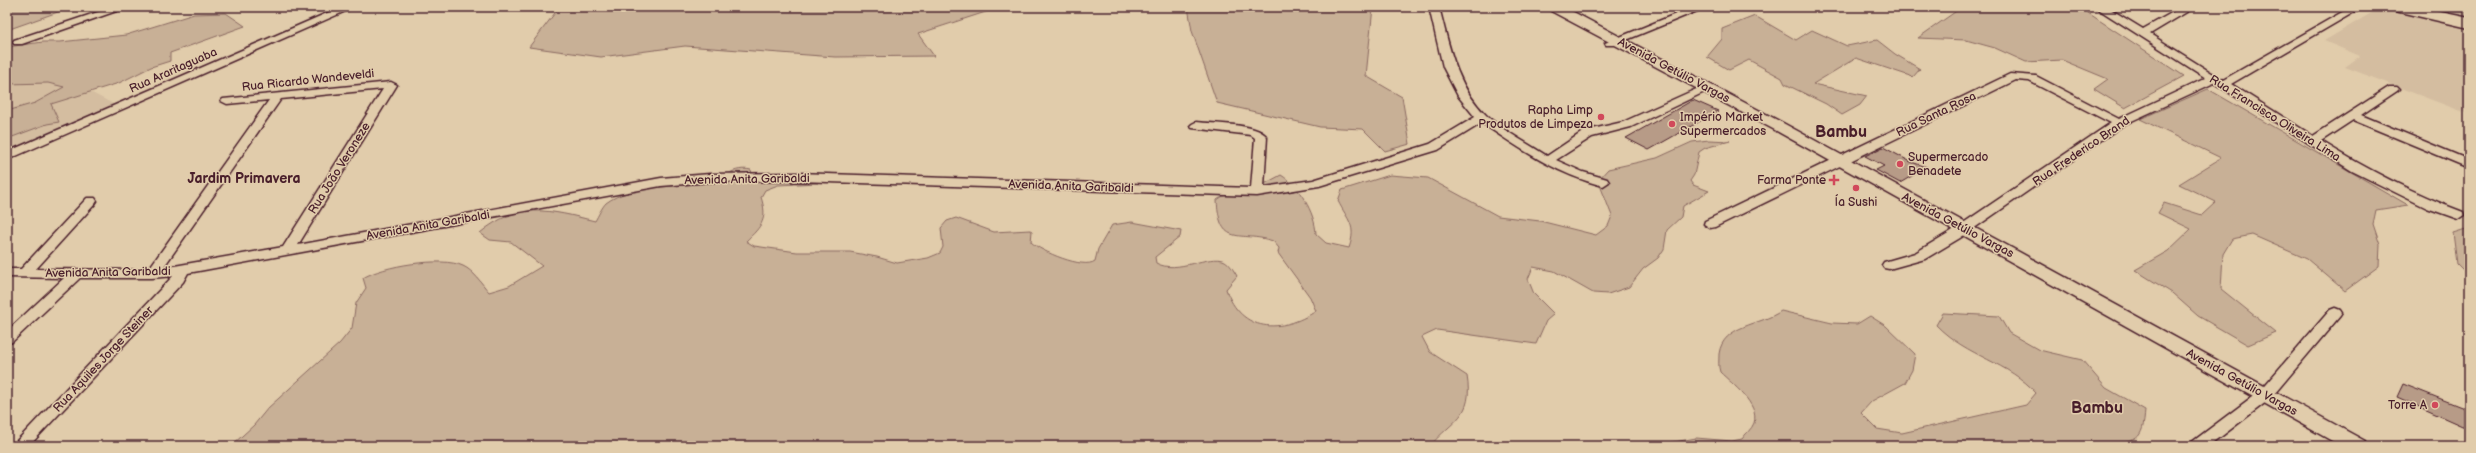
<svg xmlns="http://www.w3.org/2000/svg" width="2476" height="453" font-family="'Balsamiq Sans',sans-serif">
<style>
.built{fill:#d4bda0}
.green{fill:#c8b096;stroke:#896860}
.building{fill:#b79b87;stroke:#4a1f2b}
.lines{fill:none;stroke-linecap:round;stroke-linejoin:round}
.minor-casing{stroke:#4a1f2b;stroke-width:3}
.tertiary-casing{stroke:#4a1f2b;stroke-width:3}
.secondary-casing{stroke:#4a1f2b;stroke-width:3}
.minor{fill:#e1ccab;fill-rule:evenodd}
.tertiary{fill:#e1ccab;fill-rule:evenodd}
.secondary{fill:#e1ccab;fill-rule:evenodd}
.poi-dot{fill:#d1495b;stroke:#e1ccab;stroke-width:1.5}
.labels{text-anchor:middle;stroke-width:3;stroke-linejoin:round;paint-order:stroke}
.street-label{font-size:12px;fill:#4a1f2b;stroke:#e1ccab}
.poi-label{font-size:12px;fill:#4a1f2b;stroke:#e1ccab;text-anchor:end}
.quarter-label{font-size:14px;font-weight:bold;fill:#4a1f2b;stroke:#e1ccab}
.district-label{font-size:16px;font-weight:bold;fill:#4a1f2b;stroke:#e1ccab}
</style>
<rect width="100%" height="100%" fill="#e1ccab"/>
<filter id="ink" filterUnits="userSpaceOnUse"><feTurbulence type="fractalNoise" baseFrequency=".025" numOctaves="2"/><feDisplacementMap in="SourceGraphic" scale="8" xChannelSelector="R" yChannelSelector="G"/><feConvolveMatrix kernelMatrix="1 2 1 2 8 2 1 2 1" color-interpolation-filters="sRGB"/></filter>
<g filter="url(#ink)">
<!-- built -->
<path class="built" d="M2378,9h15l76,17v88l-124,-47 15,-11 -36,-15z
M58,75l59,31 -110,46v-70z"/>
<!-- green -->
<path class="green" d="M7,7h65l-65,23z
M554,7h447l-83,27 16,22 -99,1 -150,-11 -84,11 -72,-10 29,-38z
M1188,7h185l-7,69 36,21 8,47 -25,7 -22,-22 -43,-2 -103,-24 -25,-72z
M1962,7h117l105,69 -59,32 -31,-19 14,-10 -46,-19 -36,2 -31,-14 -29,-8 -48,-2z
M2444,7h25v12l-24,-7z
M226,13l19,13 -75,27v8l-19,6 -32,16 -68,21 8,18 -12,2 -40,15v-28l28,-8 29,-16 -16,-4 -41,1v-37l36,-5h17l66,-7 68,-21z
M1755,16l41,24 16,-10 35,16 30,-6 18,14 25,15 -7,8 -57,-19 -43,26 54,12 -7,9 -18,10 -16,-11 -41,-20 -3,-6 -33,-18 -20,10 -22,-13 15,-18v-10z
M2208,89l200,116 -32,5 -3,14 7,21 -1,21 -34,25 -38,-32 -55,-24 -20,4 -9,15 -2,35 55,44 -28,12 -50,-29 -26,-23 -37,-23 33,-19 23,-22 -33,-16 6,-10 38,12 14,-13 -37,-18 42,-26 -81,-39z
M1709,140l21,1 -25,7 -6,4 -5,23 -4,6 3,4 16,6 -26,15 -2,11 -14,13 -3,19 -6,9 -15,11 -14,18 -21,7 -15,-1 -39,-22 -21,-4 -5,12 6,15 20,20 -8,7 -10,23 -99,-14 -15,7 8,15 37,24c7,41 -14,43 -37,70h-1199l23,-21 14,-17 72,-65 12,-15 4,-25 10,-15 -3,-10c19,-12 79,-22 100,-12 11,5 18,17 26,26l20,-6 33,-20 -31,-24 -21,-2 -10,-7c38,-32 70,-23 115,-12 3,-5 7,-14 11,-18 25,-19 72,-15 102,-21 16,-4 26,-16 43,-12l2,6 6,3 59,4 -40,2 -13,5 -4,7c7,22 1,29 -15,44l8,5 43,6h53l27,5 20,6 31,-5 12,-5 3,-6 -2,-19 6,-7 9,-3 38,14 36,-2 2,1 -1,11c9,9 53,28 64,19l3,-12 14,-24 20,-3 49,9 -1,6 -25,20 1,6c21,12 53,-10 69,-2 5,3 9,10 12,15l-11,13c15,44 55,45 90,22l-6,-14 -32,-44 1,-5 -6,-7c-34,-11 -53,8 -56,-41l6,-4 32,-7 26,-14c18,11 34,37 35,59l10,9 23,5c8,-23 -1,-27 -11,-47l4,-11 48,-15 38,3 70,38 42,5 56,14 12,-9 4,-10 -14,-36 10,-11 49,-11 35,-16z
M2469,228v48l-12,-12 -4,-31z
M1781,311l51,12 25,1 13,-8 16,10 29,28 -3,16 -7,13 -33,18 -11,12 16,16 25,4 124,-28 10,-12c-27,-31 -69,-36 -100,-68l7,-12 56,3 10,17 30,17 43,10 24,28 39,22c-2,32 -8,30 -37,36h-456l44,-8 36,3 10,-2c3,-5 10,-10 12,-16 6,-19 -22,-39 -34,-51 -2,-6 -1,-11 -1,-18 4,-30 41,-28 62,-43z"/>
<!-- building -->
<path class="building" d="M1693,100l25,11 -69,39 -23,-12z
M1883,147l28,15 16,5 -27,16 -24,-13 8,-4 -19,-10z
M2403,384l66,26v19l-72,-32z"/>
<g class="lines">
<!-- minor casing -->
<g class="minor-casing">
<path id="minor" d="M113,7h15l-106,37h-8l-1,-2 1,-2z
M341,7h14l-348,153v-8z
M1429,7h10c10,38 17,79 47,108 14,14 43,29 61,41l37,-25 39,-9 80,-36 4,-1 6,3 -82,39 -39,10 -36,23 27,12 24,7 2,3 -6,4c-47,-12 -81,-36 -121,-63l-44,27 -119,36 -62,10 -460,-15 -87,1 -49,4 -473,87 -5,9 -154,164h-17l161,-170 -21,2h-72l-68,64 -5,2v-13l57,-53 -57,-1v-8h14l66,-71h8l2,3 -2,3 -59,65 112,1 121,-170 -42,4 -6,-3 2,-2 168,-17 6,3 -99,160 363,-67 49,-4 87,-1 454,15 4,-50 -4,-3 -59,-7 -2,-2 2,-2 4,-2c17,2 61,1 71,15l-3,50 49,-7 117,-36 45,-27 -17,-21 -15,-29zM383,89l-100,158 -120,21 118,-169z
M1693,7h14l-93,38h-8l-1,-2z
M2095,7h12l36,22 39,-22h13l-45,27 73,46 128,-73h12l-132,77 82,52 76,-49h8l2,2 -2,2 -36,24 108,45v8l-116,-48 -32,21c45,28 92,52 142,71l1,3 -6,4 -31,-11 -75,-37 -138,-88 -91,42 -163,113 -35,21 -36,10 -5,-1 -2,-3 2,-3 31,-9 35,-21 161,-109 -82,-42 -13,-1 -301,147 -5,1 -6,-4 1,-3 305,-147 26,2 83,43 87,-41z
M2425,7h10l-1,8h-8z
M2335,308l5,2 2,3 -2,3 -70,83 -61,47h-19l2,-4 68,-51 70,-81z"/>
</g>
<!-- tertiary casing -->
<g class="tertiary-casing">
<path id="tertiary" d="M1550,7h14l219,116 582,318 3,5h-27l-568,-317 -222,-118z"/>
</g>
<!-- secondary casing -->
<g class="secondary-casing">
<path id="secondary" d="M2388,7h29l52,11v10l-78,-18z"/>
</g>
<!-- minor -->
<use href="#minor" class="minor"/>
<!-- tertiary -->
<use href="#tertiary" class="tertiary"/>
<!-- secondary -->
<use href="#secondary" class="secondary"/>
</g>
</g>
<!-- markers -->
<g class="poi-dot">
<circle cx="1601" cy="117" r="4"/>
<circle cx="1672" cy="124" r="4"/>
<circle cx="1900" cy="164" r="4"/>
<path d="M1832 174h4v4h4v4h-4v4h-4v-4h-4v-4h4z"/>
<circle cx="1856" cy="188" r="4"/>
<circle cx="2435" cy="405" r="4"/>
</g>
<g class="labels">
<!-- street labels -->
<g class="street-label">
<text transform="translate(173 70) rotate(-24)" y="4">Rua Araritaguaba</text>
<text transform="translate(1674 70) rotate(28)" y="4">Avenida Getúlio Vargas</text>
<text transform="translate(308 80) rotate(-6)" y="4">Rua Ricardo Wandeveldi</text>
<text transform="translate(1936 114) rotate(-26)" y="4">Rua Santa Rosa</text>
<text transform="translate(2275 118) rotate(32)" y="4">Rua Francisco Oliveira Lima</text>
<text transform="translate(2081 151) rotate(-34)" y="4">Rua Frederico Brand</text>
<text transform="translate(339 168) rotate(-58)" y="4">Rua João Veroneze</text>
<text transform="translate(747 179) rotate(-1)" y="4">Avenida Anita Garibaldi</text>
<text transform="translate(1071 186) rotate(2)" y="4">Avenida Anita Garibaldi</text>
<text transform="translate(428 225) rotate(-10)" y="4">Avenida Anita Garibaldi</text>
<text transform="translate(1958 225) rotate(28)" y="4">Avenida Getúlio Vargas</text>
<text transform="translate(108 272) rotate(-1)" y="4">Avenida Anita Garibaldi</text>
<text transform="translate(103 359) rotate(-47)" y="4">Rua Aquiles Jorge Steiner</text>
<text transform="translate(2242 382) rotate(29)" y="4">Avenida Getúlio Vargas</text>
</g>
<!-- poi labels -->
<g class="poi-label">
<text x="1593" y="114">Rapha Limp<tspan x="1593" dy="14">Produtos de Limpeza</tspan></text>
<text x="1680" y="121" text-anchor="start">Império Market<tspan x="1680" dy="14">Supermercados</tspan></text>
<text x="1908" y="161" text-anchor="start">Supermercado<tspan x="1908" dy="14">Benadete</tspan></text>
<text x="1826" y="184">Farma Ponte</text>
<text x="1856" y="206" text-anchor="middle">Ía Sushi</text>
<text x="2427" y="409">Torre A</text>
</g>
<!-- quarter labels -->
<g class="quarter-label">
<text x="244" y="183">Jardim Primavera</text>
</g>
<!-- district labels -->
<g class="district-label">
<text x="1841" y="137">Bambu</text>
<text x="2097" y="413">Bambu</text>
</g>
</g>
<!-- margin -->
<rect width="2476" height="453" fill="none" stroke="#e1ccab" stroke-width="24"/>
<rect x="12" y="12" width="2452" height="429" fill="none" stroke="#4a1f2b" stroke-width="1.5" filter="url(#ink)"/>
</svg>
